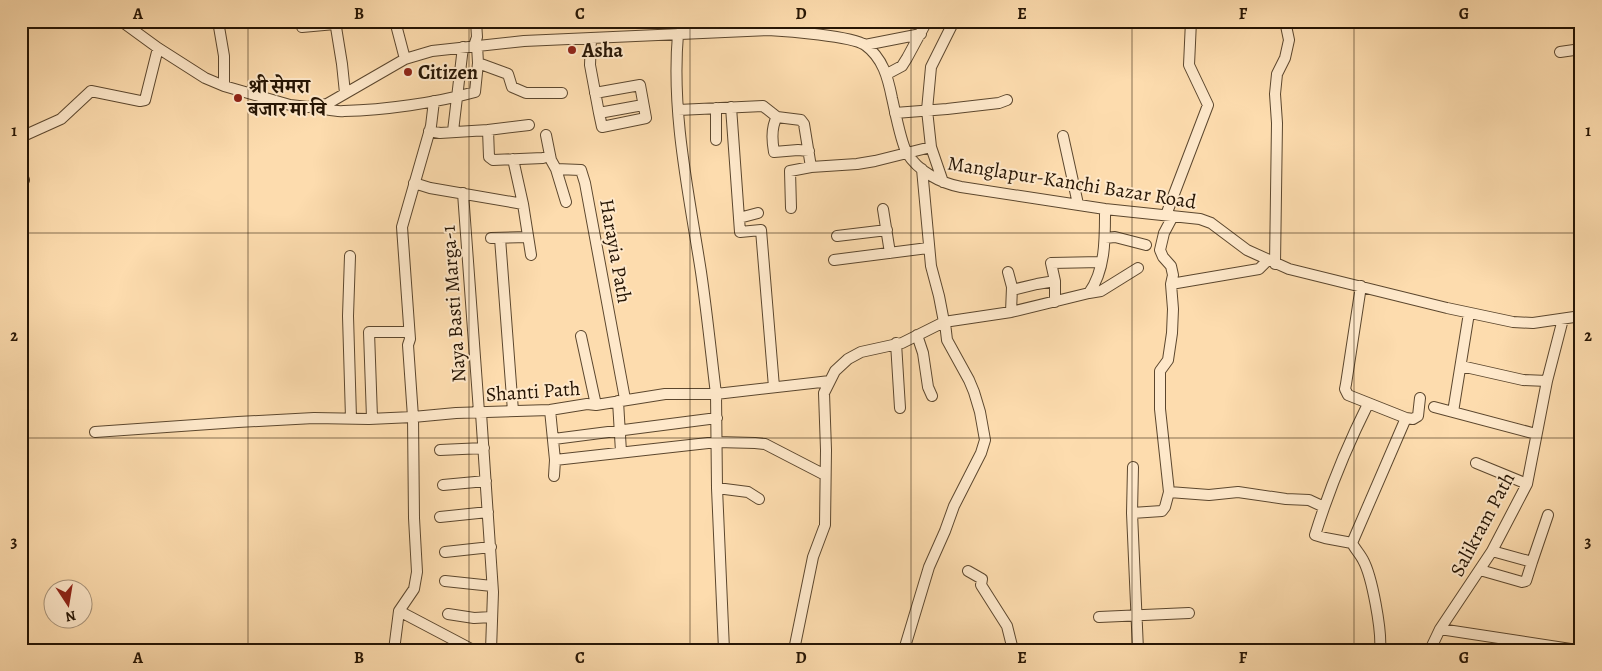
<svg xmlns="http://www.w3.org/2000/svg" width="1602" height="671" font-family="Alegreya,'Noto Serif Devanagari',serif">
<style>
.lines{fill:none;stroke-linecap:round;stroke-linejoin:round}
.minor-casing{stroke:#5c472e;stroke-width:12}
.minor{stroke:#fee8ca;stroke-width:10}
.grid{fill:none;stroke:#261504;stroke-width:1;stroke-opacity:0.55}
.poi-dot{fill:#8f2418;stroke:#fee8ca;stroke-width:2}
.labels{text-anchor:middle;stroke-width:4;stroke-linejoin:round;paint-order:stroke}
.poi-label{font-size:20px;font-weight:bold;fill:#261504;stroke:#fee8ca;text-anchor:start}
.street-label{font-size:20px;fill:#261504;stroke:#fee8ca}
.neatline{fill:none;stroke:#261504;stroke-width:2}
.grid-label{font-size:16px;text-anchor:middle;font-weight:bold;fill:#261504}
</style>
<rect width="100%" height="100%" fill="#fddcae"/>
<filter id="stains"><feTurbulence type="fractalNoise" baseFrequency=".004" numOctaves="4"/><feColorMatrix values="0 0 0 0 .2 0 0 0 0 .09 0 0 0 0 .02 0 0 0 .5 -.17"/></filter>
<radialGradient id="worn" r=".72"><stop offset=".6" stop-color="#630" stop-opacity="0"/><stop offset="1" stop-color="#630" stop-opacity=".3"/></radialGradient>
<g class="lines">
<!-- minor casing -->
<g class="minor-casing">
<path id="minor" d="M121,21l37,27 47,30 19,8 66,19 18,2 19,-3 78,-45 27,-8 92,-10 244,-11c19,1 84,6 97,15 18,13 23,33 27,53 3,13 9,45 15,55 11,18 33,30 54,34l144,22 95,10 11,4 36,27 42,19 158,39 66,14 20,1 48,-7
M218,21l6,35v30
M301,21l1,6 33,-3
M335,21l7,43 3,29
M395,21l10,38
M678,34c-7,80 11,160 23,238 6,41 10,81 15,122l114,-13
M591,39l-1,26 9,48
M865,45l56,-11
M474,46l3,-9 -1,-16
M1560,52l21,-3
M478,63l30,11 4,13 14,6h36
M887,74l15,-8 5,-8 20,-37
M595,93l45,-8 6,33 -44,9 -3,-14 44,-8
M731,107l9,125 21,-2 13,157
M317,108c9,1 18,4 27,3 41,-1 91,-8 131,-19l3,-29 -1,-18
M678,110l85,-4 14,11
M895,113l52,-4 52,-6 8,-3
M488,130l41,-5
M429,131l11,2 48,-3 1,27 4,3 50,-2 7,-3
M453,131l10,-84
M546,135l5,25 5,9 25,1 4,13 40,216
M1063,136l15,68
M21,137l40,-18 30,-28 49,10 5,-1 13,-52
M716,140v-32
M809,151l-11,-1 -24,2c-2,-11 -3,-25 3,-35l24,3 3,4 7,43
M513,159l10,45 8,51
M556,169l10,33
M922,169l9,97 8,30 5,26
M21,172l3,8
M943,182l-12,-35 -4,-37 4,-43 23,-46
M414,183l16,5 93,16
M463,193l16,219
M791,208l-1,-37 21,-4 46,-3 18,-3 56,-14
M883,209l7,44
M1166,215l42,-110 -19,-40 2,-44
M739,218l19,-5
M837,236l50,-6
M491,238l37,-1
M500,238l13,173
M1105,238l10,-1 31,8
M350,256l-2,60 3,102
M834,260l94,-12
M1275,264l2,-141 -2,-29 2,-20 8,-16 4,-18 -4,-19
M1008,272l4,15 -1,25
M1171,284l88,-15 8,-8
M1361,286l-15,98 -1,5 3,6 58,23 7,1 5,-3 2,-18
M1012,290l25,-6 18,-3
M1089,293l12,-2 37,-23
M1055,302v-21l-4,-18 50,-1
M917,335l6,18 5,34 4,9
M581,336l15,69
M896,343l4,65
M1461,366l62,14 24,1
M618,401l3,51
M1368,404c-21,42 -39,86 -53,131l10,3 27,5c3,6 8,11 11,17 9,16 19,71 17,90
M1434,407l102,27
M550,410l5,50 -1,16
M1453,412l16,-99
M481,413l12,179 -2,58
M372,418l-3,-86h40
M95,432l143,-10 76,-4 55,1 44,-2 43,-4 94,-3 37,-6 9,1 69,-11h51l1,94 7,162
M554,439l163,-21
M440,450l44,-2
M555,460l162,-18 38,1 10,1 60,31
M1476,463l51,21
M1133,467l-1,46 6,137
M443,485l43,-4
M717,488l31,4 11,7
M1169,492l-9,-83v-38l8,-11 4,-27 1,-24 -2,-25 2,-9 -2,-9 -8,-9 -3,-7 4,-17 9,-17
M1132,513l30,-2 3,-4 4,-15 40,3 29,-3 48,7 23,1 15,7
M440,517l48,-5
M1352,543l54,-125
M445,552l46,-5
M1532,562l16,-47
M1480,570l42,12 4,-1 6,-19 -40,-11
M968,571l14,8 -1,6 26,41 6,24
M445,581l47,5
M399,611l74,39
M448,614l26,4 18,-1
M1099,617l90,-4
M1440,629l137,21
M394,650l5,-39 15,-22 3,-17 -3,-54 -1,-101 -5,-72 2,-6 -8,-112 29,-101 3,-25
M794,650l19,-93 12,-32 1,-75 -2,-57 11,-22 13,-12 13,-7 41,-9 42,-21 67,-10 78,-19c17,-24 16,-56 16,-84
M904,650l25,-83 16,-36 9,-25 27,-53 4,-13 -5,-28 -6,-20 -5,-12 -22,-40 -2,-17
M1168,650l18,-1
M1430,650l10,-21 52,-78 35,-67 20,-103 16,-62"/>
</g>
<!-- minor -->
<use href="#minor" class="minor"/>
</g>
<!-- grid -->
<path class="grid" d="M248,21v629M469,21v629M690,21v629M911,21v629M1132,21v629M1354,21v629M21,233h1560M21,438h1560"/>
<!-- markers -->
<g class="poi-dot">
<circle cx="572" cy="50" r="5"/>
<circle cx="408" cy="72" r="5"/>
<circle cx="238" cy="98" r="5"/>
</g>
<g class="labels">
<!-- poi labels -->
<g class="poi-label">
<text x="582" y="57">Asha</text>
<text x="418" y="79">Citizen</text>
<text x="248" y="93">श्री सेमरा<tspan x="248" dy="23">बजार मा वि</tspan></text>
</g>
<!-- street labels -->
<g class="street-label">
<text transform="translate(1072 182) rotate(9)" y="7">Manglapur-Kanchi Bazar Road</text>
<text transform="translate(616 251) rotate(80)" y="7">Harayia Path</text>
<text transform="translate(453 304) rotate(-94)" y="7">Naya Basti Marga-1</text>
<text transform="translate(533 391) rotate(-4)" y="7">Shanti Path</text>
<text transform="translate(1482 524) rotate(-62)" y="7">Salikram Path</text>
</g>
</g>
<!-- margin -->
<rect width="1602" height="671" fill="none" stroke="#fddcae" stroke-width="55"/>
<!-- north arrow -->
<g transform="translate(68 604) rotate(168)"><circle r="24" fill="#fee8ca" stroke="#a8947b"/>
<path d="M0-4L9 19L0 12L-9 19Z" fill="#8f2418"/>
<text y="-8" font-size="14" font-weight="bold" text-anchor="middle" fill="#261504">N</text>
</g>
<rect x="28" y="28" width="1546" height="616" class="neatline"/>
<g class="grid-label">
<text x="138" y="19">A</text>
<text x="359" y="19">B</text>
<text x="580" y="19">C</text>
<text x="801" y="19">D</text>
<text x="1022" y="19">E</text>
<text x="1243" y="19">F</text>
<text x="1464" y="19">G</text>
<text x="14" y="136">1</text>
<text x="1588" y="136">1</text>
<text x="14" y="341">2</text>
<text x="1588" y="341">2</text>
<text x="14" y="547">3</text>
<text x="1588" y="547">3</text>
<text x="138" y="663">A</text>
<text x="359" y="663">B</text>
<text x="580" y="663">C</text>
<text x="801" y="663">D</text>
<text x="1022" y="663">E</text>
<text x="1243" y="663">F</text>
<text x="1464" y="663">G</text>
</g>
<rect width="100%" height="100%" filter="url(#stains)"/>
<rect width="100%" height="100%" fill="url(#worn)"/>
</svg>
